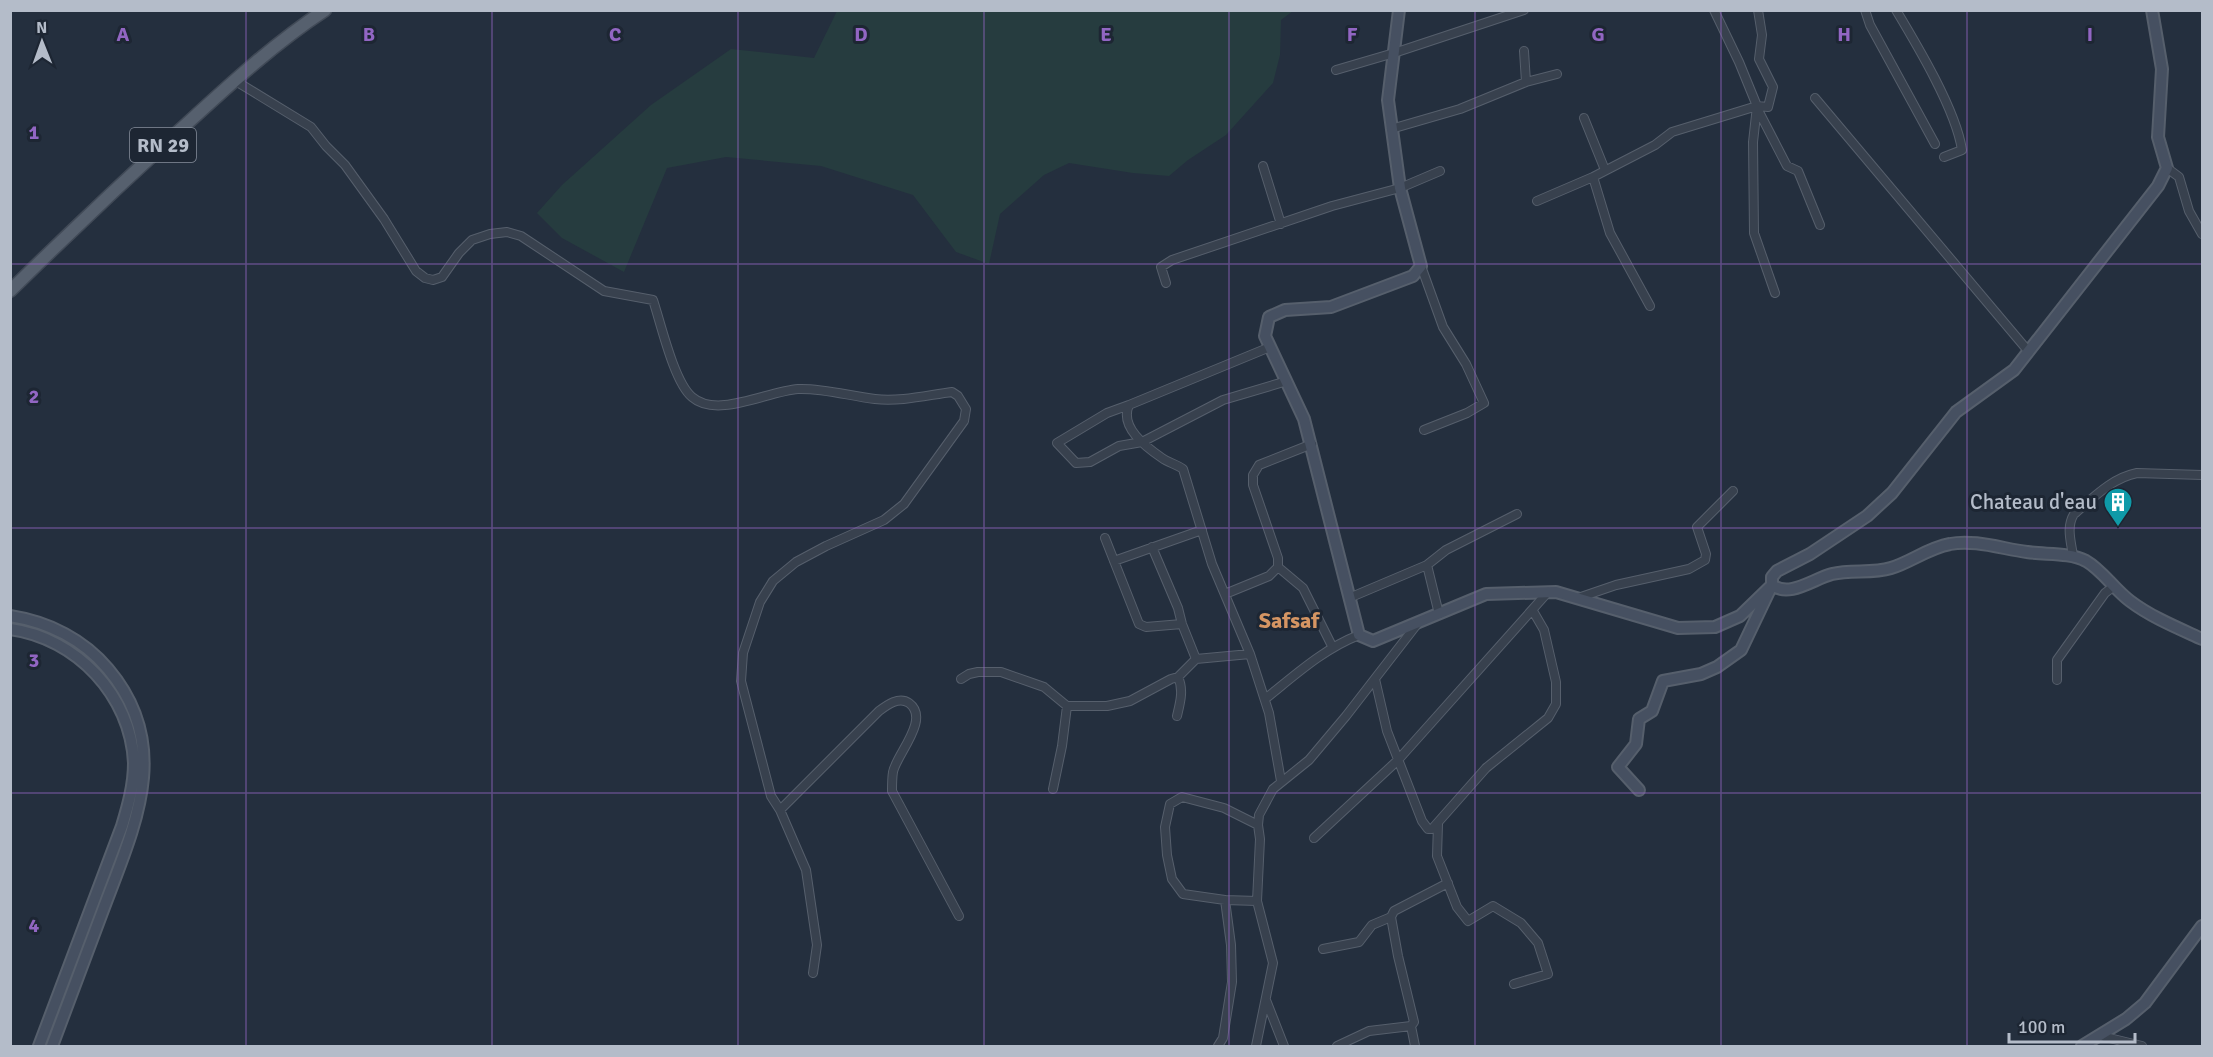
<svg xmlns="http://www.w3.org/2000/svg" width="2213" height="1057" font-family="Signika,sans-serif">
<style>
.green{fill:#263c3f}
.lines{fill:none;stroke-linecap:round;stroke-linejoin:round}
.street-casing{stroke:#565f6c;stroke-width:10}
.secondary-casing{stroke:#565f6c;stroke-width:14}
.primary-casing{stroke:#414a57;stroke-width:15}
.street{stroke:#38414e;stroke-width:8}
.secondary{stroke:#465061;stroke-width:10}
.primary{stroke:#56606e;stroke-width:12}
.grid{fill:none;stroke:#9266c3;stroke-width:1.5;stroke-opacity:0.55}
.labels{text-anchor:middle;stroke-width:6;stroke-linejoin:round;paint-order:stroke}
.shield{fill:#1d2633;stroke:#878f9c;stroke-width:1.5}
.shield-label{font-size:20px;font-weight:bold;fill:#b4bcc9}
.poi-label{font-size:21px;fill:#b4bcc9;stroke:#1d2633;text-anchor:end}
.neighbourhood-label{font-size:22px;font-weight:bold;fill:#d59563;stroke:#1d2633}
.grid-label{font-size:20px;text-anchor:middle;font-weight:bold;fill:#9266c3;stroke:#1d2633;stroke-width:6;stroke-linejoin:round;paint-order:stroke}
</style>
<rect width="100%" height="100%" fill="#242f3e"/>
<!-- green -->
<path class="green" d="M837,11v-1l456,1 -12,9 -1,35 -7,28 -47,52 -38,25 -19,16 -36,-3 -64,-10 -25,12 -44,39 -11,50 -33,-12 -43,-57 -92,-29 -95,-9 -59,11 -43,104 -62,-34 -25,-25 25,-28 89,-80 80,-56 83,9z"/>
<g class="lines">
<!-- street casing -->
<g class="street-casing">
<path id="street" d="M1714,10l25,52 18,44 11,1 5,-20 -14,-28 3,-24 -4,-25
M1865,10l5,15 65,119
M1896,10c21,35 60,100 66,140l-18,7
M1336,70l58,-17 130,-43
M234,80l77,47 15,19 19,19 39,54 32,52 9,7 8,2 9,-3 17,-24 13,-13 18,-6 17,-2 14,4 83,55 49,9c8,24 21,82 39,97 25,22 76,-6 106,-8 26,-1 51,7 77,10 25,3 53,-4 77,-7l6,4 8,13 -2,12 -60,83 -20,16 -58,26 -30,16 -23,19 -13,21 -17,51 -2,28 30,115 9,14 99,-99c8,-6 20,-15 30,-8 22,16 -13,52 -16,69 -1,6 -1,13 -1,19l67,125
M1526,82l31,-8
M1815,98l214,254
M1757,106l-4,36 1,91 21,60
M1757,108l30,58 11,5 22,54
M1584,118l21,52
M1391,129l69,-20 66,-27 -2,-31
M1263,166l18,58
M2167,168l12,9 10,34 13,23
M1593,177l17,56 40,73
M1537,201l56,-24 62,-32 17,-13 85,-26
M1421,266l22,61 23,37 18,39 -17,10 -43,17
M1166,283l-5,-16 11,-7 160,-54 68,-18 40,-17
M1270,347l-141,58c-10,22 17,42 33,53 7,5 14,6 21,11l29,95 38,90 19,59 12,68
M1129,405l-22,8 -50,30 19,20 14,-1 29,-16 23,-4 81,-42 64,-19
M1105,538l34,86 7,3 36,-3
M1152,547l26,61 4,16 14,35
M2073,556c-2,-15 -7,-29 1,-42 20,-17 38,-36 63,-41l65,2
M1114,561l88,-31
M1427,565l19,-15 71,-36
M1278,567l25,21 30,60
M1225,594l44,-18 9,-9v-9l-25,-73v-10l6,-10 53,-21
M1349,598l78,-33 12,49
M1578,598l38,-13 73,-16 16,-9 1,-6 -9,-27 36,-36
M961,679l8,-5 9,-2h23l43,15 23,19h40l23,-5 41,-22 7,-2 18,-18 54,-5
M1375,679l12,52 35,90 6,8h4l54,-61 62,-50 8,-14v-22l-12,-52 -11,-19
M2057,680v-20l48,-67 8,-6
M1265,699c29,-23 58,-50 94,-64
M1177,716c3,-13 7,-26 1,-39
M1053,789l9,-43 5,-40
M780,810l26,60 11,75 -4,28
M1438,824l-1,32 20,51 11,14 25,-15 28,17 17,20 10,31 -34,10
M1314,838l84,-78 150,-168
M1225,900l32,1
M1391,917l7,39 16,66 -3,4 4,20
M1323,949l36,-7 13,-17 19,-8 3,-6 54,-28
M1266,1000l18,46
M2101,1036l41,10
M1218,1046l5,-8 9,-56 -1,-37 -6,-45 -42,-6 -11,-15 -5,-24 -2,-28 5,-23 12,-7 42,11 34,17
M1256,1046l17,-83 -16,-62 3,-62 -2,-14 1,-10 14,-26 36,-29 37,-44 72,-93
M1337,1046l32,-15 42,-5"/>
</g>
<!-- secondary casing -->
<g class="secondary-casing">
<path id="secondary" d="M1399,10l-11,90 12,88 21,78 -8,10 -82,31 -46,3 -16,7 -4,19 39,83 55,216 14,6 113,-47 70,-2 122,36 37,-1 25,-11 32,-31 -31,65 -24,17 -16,7 -38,7 -11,30 -13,8 -3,25 -18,23 21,23
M2152,10l10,59 -4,68 9,31 -9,18 -144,184 -58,42 -64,81 -25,23 -57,38 -33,17 -5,6v8c18,13 41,-6 60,-11 19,-5 40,0 59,-6 20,-6 37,-20 59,-24 24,-5 53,5 77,8 18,3 42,0 59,9 16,9 28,28 44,40 21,16 48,27 72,38
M10,616c39,6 74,24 98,53 66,78 26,158 -5,241 -17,45 -34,91 -51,136
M10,629c67,9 121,67 124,134 0,22 -6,43 -12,63l-83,220
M2082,1046l44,-27 19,-16 57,-77"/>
</g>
<!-- primary casing -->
<g class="primary-casing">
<path id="primary" d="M10,291c56,-55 113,-109 170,-161 47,-43 92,-85 145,-120"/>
</g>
<!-- street -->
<use href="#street" class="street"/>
<!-- secondary -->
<use href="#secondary" class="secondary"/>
<!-- primary -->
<use href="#primary" class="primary"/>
</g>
<!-- grid -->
<path class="grid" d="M246,10v1036M492,10v1036M738,10v1036M984,10v1036M1229,10v1036M1475,10v1036M1721,10v1036M1967,10v1036M10,264h2192M10,528h2192M10,793h2192"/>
<!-- icons -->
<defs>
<g id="building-pin" transform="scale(1.5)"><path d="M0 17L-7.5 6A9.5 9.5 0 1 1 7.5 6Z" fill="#0f9aa8" stroke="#1d2633"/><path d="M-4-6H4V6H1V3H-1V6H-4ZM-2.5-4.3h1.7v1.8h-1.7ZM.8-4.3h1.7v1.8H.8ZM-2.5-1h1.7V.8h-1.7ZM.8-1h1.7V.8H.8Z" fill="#fff"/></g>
</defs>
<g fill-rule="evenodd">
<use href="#building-pin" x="2118" y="502"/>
</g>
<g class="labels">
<!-- shield labels -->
<rect class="shield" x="130" y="128" width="66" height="34" rx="4.5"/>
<g class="shield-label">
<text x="163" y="152">RN 29</text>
</g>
<!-- poi labels -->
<g class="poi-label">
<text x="2097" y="509">Chateau d'eau</text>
</g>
<!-- neighbourhood labels -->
<g class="neighbourhood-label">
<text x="1289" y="628">Safsaf</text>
</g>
</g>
<g class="grid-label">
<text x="123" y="41">A</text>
<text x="369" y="41">B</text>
<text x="615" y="41">C</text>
<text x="861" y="41">D</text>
<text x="1106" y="41">E</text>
<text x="1352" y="41">F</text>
<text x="1598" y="41">G</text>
<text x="1844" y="41">H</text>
<text x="2090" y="41">I</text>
<text x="34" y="139">1</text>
<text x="34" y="403">2</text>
<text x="34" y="667">3</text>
<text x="34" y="932">4</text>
</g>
<!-- border -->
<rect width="2213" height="1057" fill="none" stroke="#b4bcc9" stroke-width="24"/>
<!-- north arrow -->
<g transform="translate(42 42) rotate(359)" stroke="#1d2633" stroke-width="4.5" paint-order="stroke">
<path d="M0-4.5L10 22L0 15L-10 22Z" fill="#b4bcc9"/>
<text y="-9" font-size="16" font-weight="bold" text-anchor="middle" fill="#b4bcc9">N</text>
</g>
<!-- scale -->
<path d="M2009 1033v9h126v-9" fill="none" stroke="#b4bcc9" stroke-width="3"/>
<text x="2018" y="1033" font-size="18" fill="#b4bcc9" stroke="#1d2633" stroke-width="4.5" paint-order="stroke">100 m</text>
</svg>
